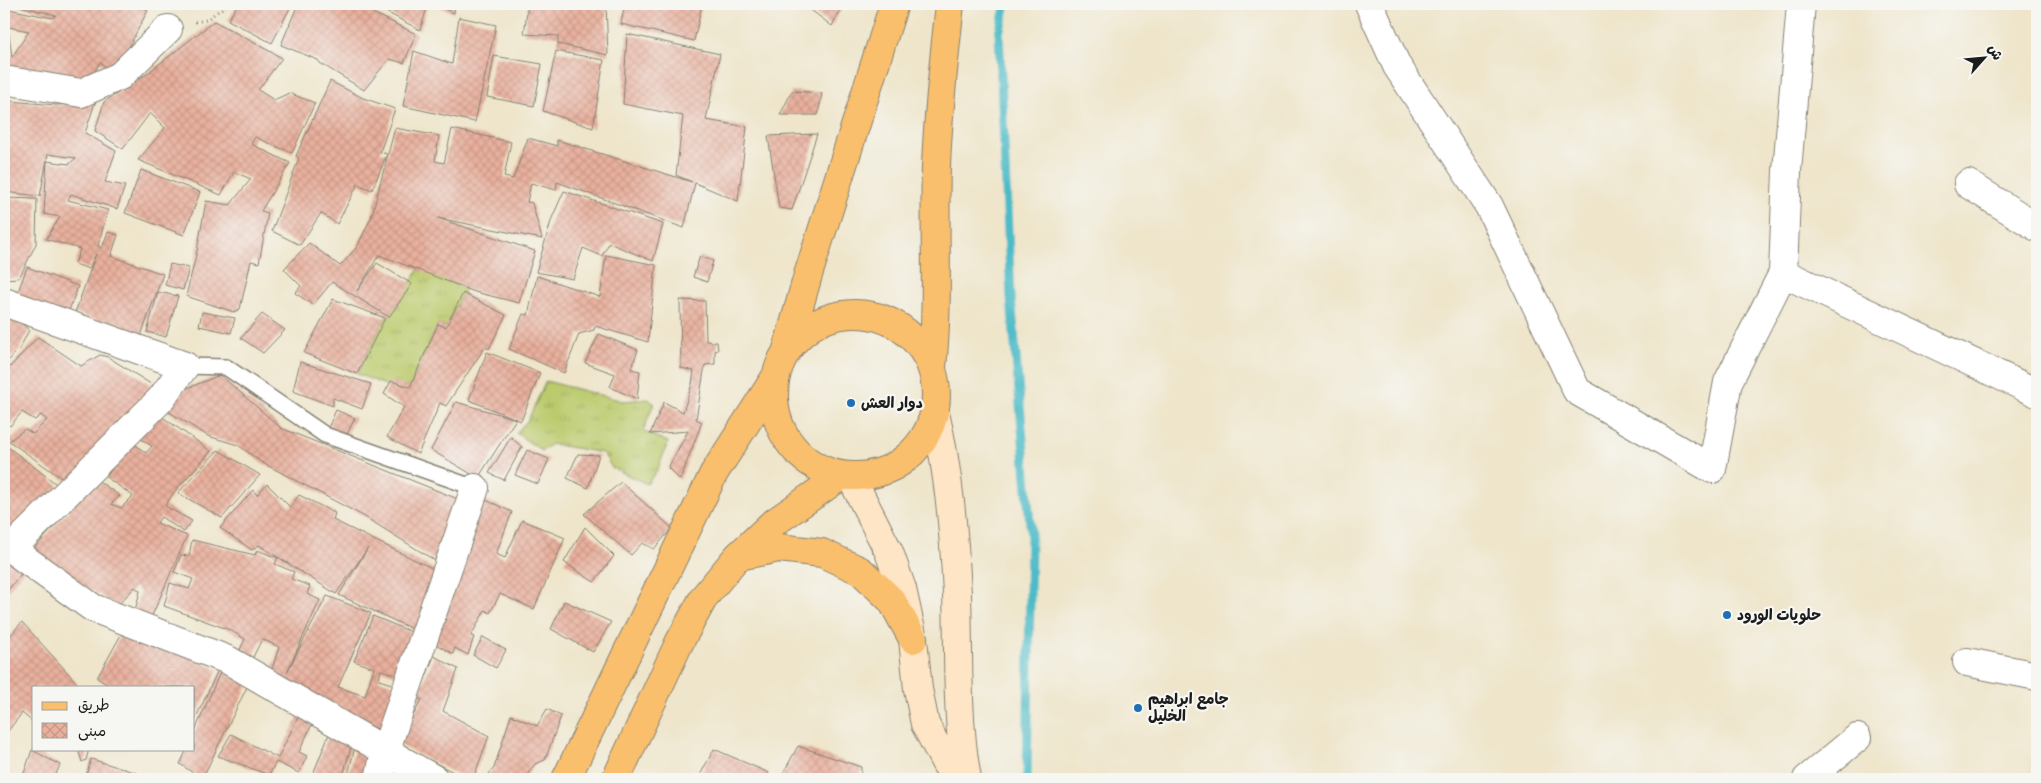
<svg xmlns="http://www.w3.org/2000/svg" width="2041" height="783" font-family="Mynerve,'Playpen Sans Arabic',sans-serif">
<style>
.grass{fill:url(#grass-tufts);stroke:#6c7344}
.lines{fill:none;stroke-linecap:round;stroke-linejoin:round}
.stream{stroke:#4dbbc8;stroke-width:9}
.building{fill:url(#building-cross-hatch);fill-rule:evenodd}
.lane-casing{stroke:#858073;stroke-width:18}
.street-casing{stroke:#858073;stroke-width:30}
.secondary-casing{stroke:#858073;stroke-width:30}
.primary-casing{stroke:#858073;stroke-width:30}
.path{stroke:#858073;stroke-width:3;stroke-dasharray:1 4;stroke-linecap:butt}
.lane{stroke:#fff;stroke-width:15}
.street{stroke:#fff;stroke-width:28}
.secondary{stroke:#fde5c5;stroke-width:28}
.primary{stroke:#f9bf6d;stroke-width:28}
.poi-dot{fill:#1f6fb2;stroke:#f6f6f2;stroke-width:2}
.labels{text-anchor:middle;stroke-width:4.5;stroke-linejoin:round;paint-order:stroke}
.poi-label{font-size:15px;font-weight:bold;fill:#1c1c1c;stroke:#f6f6f2;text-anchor:start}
</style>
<defs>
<pattern id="grass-tufts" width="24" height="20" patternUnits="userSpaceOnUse" patternTransform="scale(1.25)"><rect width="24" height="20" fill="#bbca6c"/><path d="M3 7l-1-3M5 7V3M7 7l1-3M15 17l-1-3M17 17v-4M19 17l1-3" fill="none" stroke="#a0ad5d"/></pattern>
<pattern id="building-cross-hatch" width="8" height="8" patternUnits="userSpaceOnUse" patternTransform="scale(1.25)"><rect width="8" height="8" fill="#e9b09d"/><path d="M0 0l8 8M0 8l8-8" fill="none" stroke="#c79787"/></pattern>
</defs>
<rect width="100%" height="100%" fill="#f6f6f2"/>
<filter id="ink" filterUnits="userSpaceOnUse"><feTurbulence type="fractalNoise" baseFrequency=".02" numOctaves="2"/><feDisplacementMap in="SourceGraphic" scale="10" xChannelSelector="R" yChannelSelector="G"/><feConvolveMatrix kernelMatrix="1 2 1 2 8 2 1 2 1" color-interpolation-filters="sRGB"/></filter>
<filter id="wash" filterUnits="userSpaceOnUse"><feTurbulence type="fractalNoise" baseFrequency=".0096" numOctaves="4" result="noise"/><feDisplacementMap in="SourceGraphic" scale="20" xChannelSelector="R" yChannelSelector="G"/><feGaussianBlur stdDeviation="1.12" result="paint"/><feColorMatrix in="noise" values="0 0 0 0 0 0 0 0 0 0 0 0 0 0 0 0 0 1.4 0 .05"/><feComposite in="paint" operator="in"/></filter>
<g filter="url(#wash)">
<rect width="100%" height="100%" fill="#eee5ca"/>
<!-- grass -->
<path class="grass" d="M419,269l46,19 -19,39 -8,-3 -28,63 -22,-1 -31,-12 28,-56 4,-1z
M546,381l77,20 25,-2 6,4 -11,28 25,11 -10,27 -11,15 -35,-16 -9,-15 -52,-9 -9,7 -26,-18 12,-13z"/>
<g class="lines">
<!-- stream -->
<path class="stream" d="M1006,4l-7,29 12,264 20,239 -4,243"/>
</g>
<g id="blocks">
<!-- building -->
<path class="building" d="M12,4h122l14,6 -28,54 -9,7 -11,-9 -12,22 -65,-13 -19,-6v-57l48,10 4,-3zM8,27l21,4 -17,26z
M238,4h54l-20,39 -44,-23z
M298,4h35l9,4 17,-2 57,28 -12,29 -15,-4 -25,31 -44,-27 -2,-3 -37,-15z
M371,4h54l3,1 -8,25z
M431,4h24l-1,9z
M528,4h78l2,51 -50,-11v-8l-34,-2z
M625,4h77l-8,37 -73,-17z
M808,4h36l-12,22 -25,-19z
M459,17l37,8 -21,97 -72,-16 11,-55 38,13z
M214,21l68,37 -24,32 16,10 15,-7 26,10 -23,50 -37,-16 -4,7 39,19 -29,48 7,2 -9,50 -8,-2 -11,48 -6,3 -48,-16 11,-45 9,-50 24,4 21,-26 -17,-7 -13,23 -83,-35 27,-32 -15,-15 -27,36 -28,-18 9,-29 44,-29z
M627,34l93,20 -14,66 41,7 -9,74 -43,-18 -11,45 -127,-46 -1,8 -25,-7 -4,19 5,1 10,36 -104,-21 97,33 -16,52 -44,-11 -96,-37 -22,36 20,-28 35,21 -23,33 -57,-35 -19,23 -18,-12 6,-7 -17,-17 25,-26 31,23 17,-19 14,-29 24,-90 44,8 -4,25 9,2 8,-34 59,13 -7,35 9,2 15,-41 29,8v-6l135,42 -16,-7 7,-59 -60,-12z
M556,51l48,9 -11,68 -50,-17z
M494,56l48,8 -8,42 -47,-9z
M330,81l33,17 32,11 -15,43 7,2 -15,36 -14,-6 -21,40 -16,-11 -21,32 -28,-14 27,-73 -3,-2z
M792,91l30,2 -4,22h-38z
M9,101l47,4 39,-2 -10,30 31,18 -11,31 20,4 -8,23 -46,-15 -3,6 40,10 -10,36 4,2 6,-16 10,3 -7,21 52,18 -22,62 -66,-23 21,-59 -7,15 -14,-5 5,-15 -34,-10 14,-22 -16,-3 3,-53 22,3 7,-6 -28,-4 -8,42 -36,-4v-58z
M817,134l-25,76 -13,-2 -11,-72z
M141,170l59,22 -16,43 -59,-22z
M564,191l99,33 -10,37 -44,-18 -7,13 -19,-8 -10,31 -37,-7 16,-54z
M4,198l33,1 -1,45 -17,34 -15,1z
M606,255l50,10 -8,77 -53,-16 -1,4 -15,4 -15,39 -55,-24 14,-35 5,1 9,-39 63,21z
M700,256l13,5 -6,21 -14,-5z
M170,264l19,4 -6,22 -18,-5z
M27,267l51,19 -12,33 -51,-19z
M158,292l20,4 -12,41 -19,-5z
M463,293l43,22 -17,34 -4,-2 -39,59 -6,-3 -22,51 -31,-17 17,-30 -20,-13 7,-13 19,6 28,-63 8,3z
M333,299l52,19 -28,56 -53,-21z
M680,300l25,1 1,40 11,1 1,8 -3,1v13l-10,1 -9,54 6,3 -22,58 -12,-12 20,-37 -38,3 14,-32 19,10 9,-28 2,-13 -13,-3z
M4,311l6,2 19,17 -10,20 -13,13 3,5 29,-31 43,29 19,-11 8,2 46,29 -49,57 -38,39 -58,-41 16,-12 8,5 14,-14 -6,-5 -6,5 -13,-8 -12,14 -6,-4z
M202,312l33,6 -4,15 -32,-7z
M262,314l23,16 -22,23 -22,-15z
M599,334l39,16 -7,19 9,2 -3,28 -27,-12 5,-13 -30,-11z
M487,352l53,21 -19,48 -5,-2 -38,59 -47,-28 25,-48 60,17 -47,-19z
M300,362l71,22 -9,25 -29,-11v8l-40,-15z
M220,375l61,53 187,75 -21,65 -82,-51 -104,-55 -23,-17 -30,-9 -42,-26 19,-21z
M336,410l19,8 -9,18 -18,-8z
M158,414l53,37 -37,41 -9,14 27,15 -8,11 -23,-15 -4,6 30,13 -36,82 -16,-7 5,-20 -5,-4 -18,19 -86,-54 66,-72 23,16 -9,8 10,4 12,-12 -27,-19 26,-35 14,11 6,-7 -14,-9z
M511,437l11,10 -18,33 -15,-7z
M4,444l55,42 -55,54z
M218,450l42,25 -38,43 -44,-25z
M527,450l22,9 -11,25 -23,-9z
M578,454l21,1 -11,33 -21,-10z
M621,482l51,46 -18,21 -12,-6 -11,12 -47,-41z
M267,484l23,23 9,-12 36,18 -2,7 111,54 -23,59 -82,-38 29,-47 -32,46 -77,-49 -7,5 -32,-22 33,-38 4,5z
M475,495l37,17 -16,42 9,4 17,-38 43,18 -31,71 -34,-15 -10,19 -5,-3 -14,26 3,1 -6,18 -13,-7 -2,6 -26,-15z
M585,527l29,29 -20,26 -30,-20z
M192,540l63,15 2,-5 21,8 -3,6 19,8 -3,7 19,7 -3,8 13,6 -33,72 40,-76 44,17 -33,74 27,9 9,-28 -20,-7 19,-45 41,17 -11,44 -22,-7 -2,10 22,7 -15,46 -117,-54 10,-32 -17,-8 -13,26 -13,-7 9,-19 -15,-9 -66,-24 6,-23 19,6 4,-10 -19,-7 7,-17 8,1z
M4,550l21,19 -21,26z
M564,601l47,21 -18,30 -42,-23z
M22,622l55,61 -6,4h-37v36l-12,-10 -18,23v-106l6,6z
M127,624l91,46 -24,52v-35h-83l-14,-9z
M483,637l23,13 -10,18 -23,-13z
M434,656l24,13 -15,42 46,25 -16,43h-6l-69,-35 24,-45h-5z
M221,670l27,15 -46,94 -22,-15 7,-15h7v-16z
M547,709l14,7 -16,44 -10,4 -11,15h-39l9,-11 17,-53 26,11z
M299,715l14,7 -14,30 8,4 -8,17 -23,-11 -7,13 -51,-19 13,-22 47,24z
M329,734l23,9 -10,36h-31z
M356,743l22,11 -7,25h-24z
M798,746l63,21v12h-81z
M78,749h11l-3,11 -4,2z
M714,749l55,24 -4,6h-67z
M32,750l28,15 -6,14h-32z
M91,759l66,20h-72z"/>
</g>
</g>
<g filter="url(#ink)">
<use href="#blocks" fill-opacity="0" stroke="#858073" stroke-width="1"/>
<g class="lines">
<!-- lane casing -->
<g class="lane-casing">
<path id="lane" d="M185,366l41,1 99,68 150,53"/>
</g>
<!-- street casing -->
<g class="street-casing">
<path id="street" d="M1369,4l28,62 92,140 88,185 135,78 16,-87 55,-109 4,-102 14,-167
M4,80l77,13 39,-17 48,-47
M1968,184l69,43
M1783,273l254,120
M4,302l181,64 -24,33 -150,150 82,59 135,52 206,119
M1967,662l70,14
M379,779l6,-27 90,-264
M1807,779l50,-41"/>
</g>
<!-- secondary casing -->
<g class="secondary-casing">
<path id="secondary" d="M935,413c14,60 19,120 22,181 2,62 -1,124 10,185
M851,477l38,75 13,37 11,50 5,50 7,35 21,40 14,15"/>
</g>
<!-- primary casing -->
<g class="primary-casing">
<path id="primary" d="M774 395a81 81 0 1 1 162 0a81 81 0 1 1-162 0Z
M787,349l21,-74 86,-271
M932,367c7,-67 2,-134 4,-201 2,-54 8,-108 14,-162
M739,556l40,-8 43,5 39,18 31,30 21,38
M566,779l148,-306 61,-95
M616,779l63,-136 25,-46 33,-40 35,-33 69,-48"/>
</g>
<!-- path -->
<path class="path" d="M195,22l11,-2 22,-16"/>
<!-- lane -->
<use href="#lane" class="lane"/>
<!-- street -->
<use href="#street" class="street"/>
<!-- secondary -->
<use href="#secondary" class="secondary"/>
<!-- primary -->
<use href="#primary" class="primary"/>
</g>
</g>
<!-- markers -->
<g class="poi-dot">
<circle cx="851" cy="403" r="5"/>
<circle cx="1727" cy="615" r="5"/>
<circle cx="1138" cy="708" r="5"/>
</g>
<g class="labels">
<!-- poi labels -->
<g class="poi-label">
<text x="861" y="408">دوار العش</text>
<text x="1737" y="620">حلويات الورود</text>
<text x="1148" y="704">جامع ابراهيم<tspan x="1148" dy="17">الخليل</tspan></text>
</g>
</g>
<!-- margin -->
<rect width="2041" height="783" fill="none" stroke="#f6f6f2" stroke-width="20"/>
<!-- legend -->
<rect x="32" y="686" width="162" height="65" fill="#f6f6f2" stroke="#9f9f9c"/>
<rect x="42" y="702" width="25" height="8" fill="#f9bf6d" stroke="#9f9f9c"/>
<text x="78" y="710" font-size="15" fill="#1c1c1c">طريق</text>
<rect x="42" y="723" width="25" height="15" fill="url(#building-cross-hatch)" stroke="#9f9f9c"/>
<text x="78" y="736" font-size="15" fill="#1c1c1c">مبنى</text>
<!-- north arrow -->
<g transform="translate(1984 58) rotate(63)" stroke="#f6f6f2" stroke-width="4" paint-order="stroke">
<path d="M0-4L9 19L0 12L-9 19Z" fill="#1c1c1c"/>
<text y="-8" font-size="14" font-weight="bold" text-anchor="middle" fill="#1c1c1c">ش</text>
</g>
</svg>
